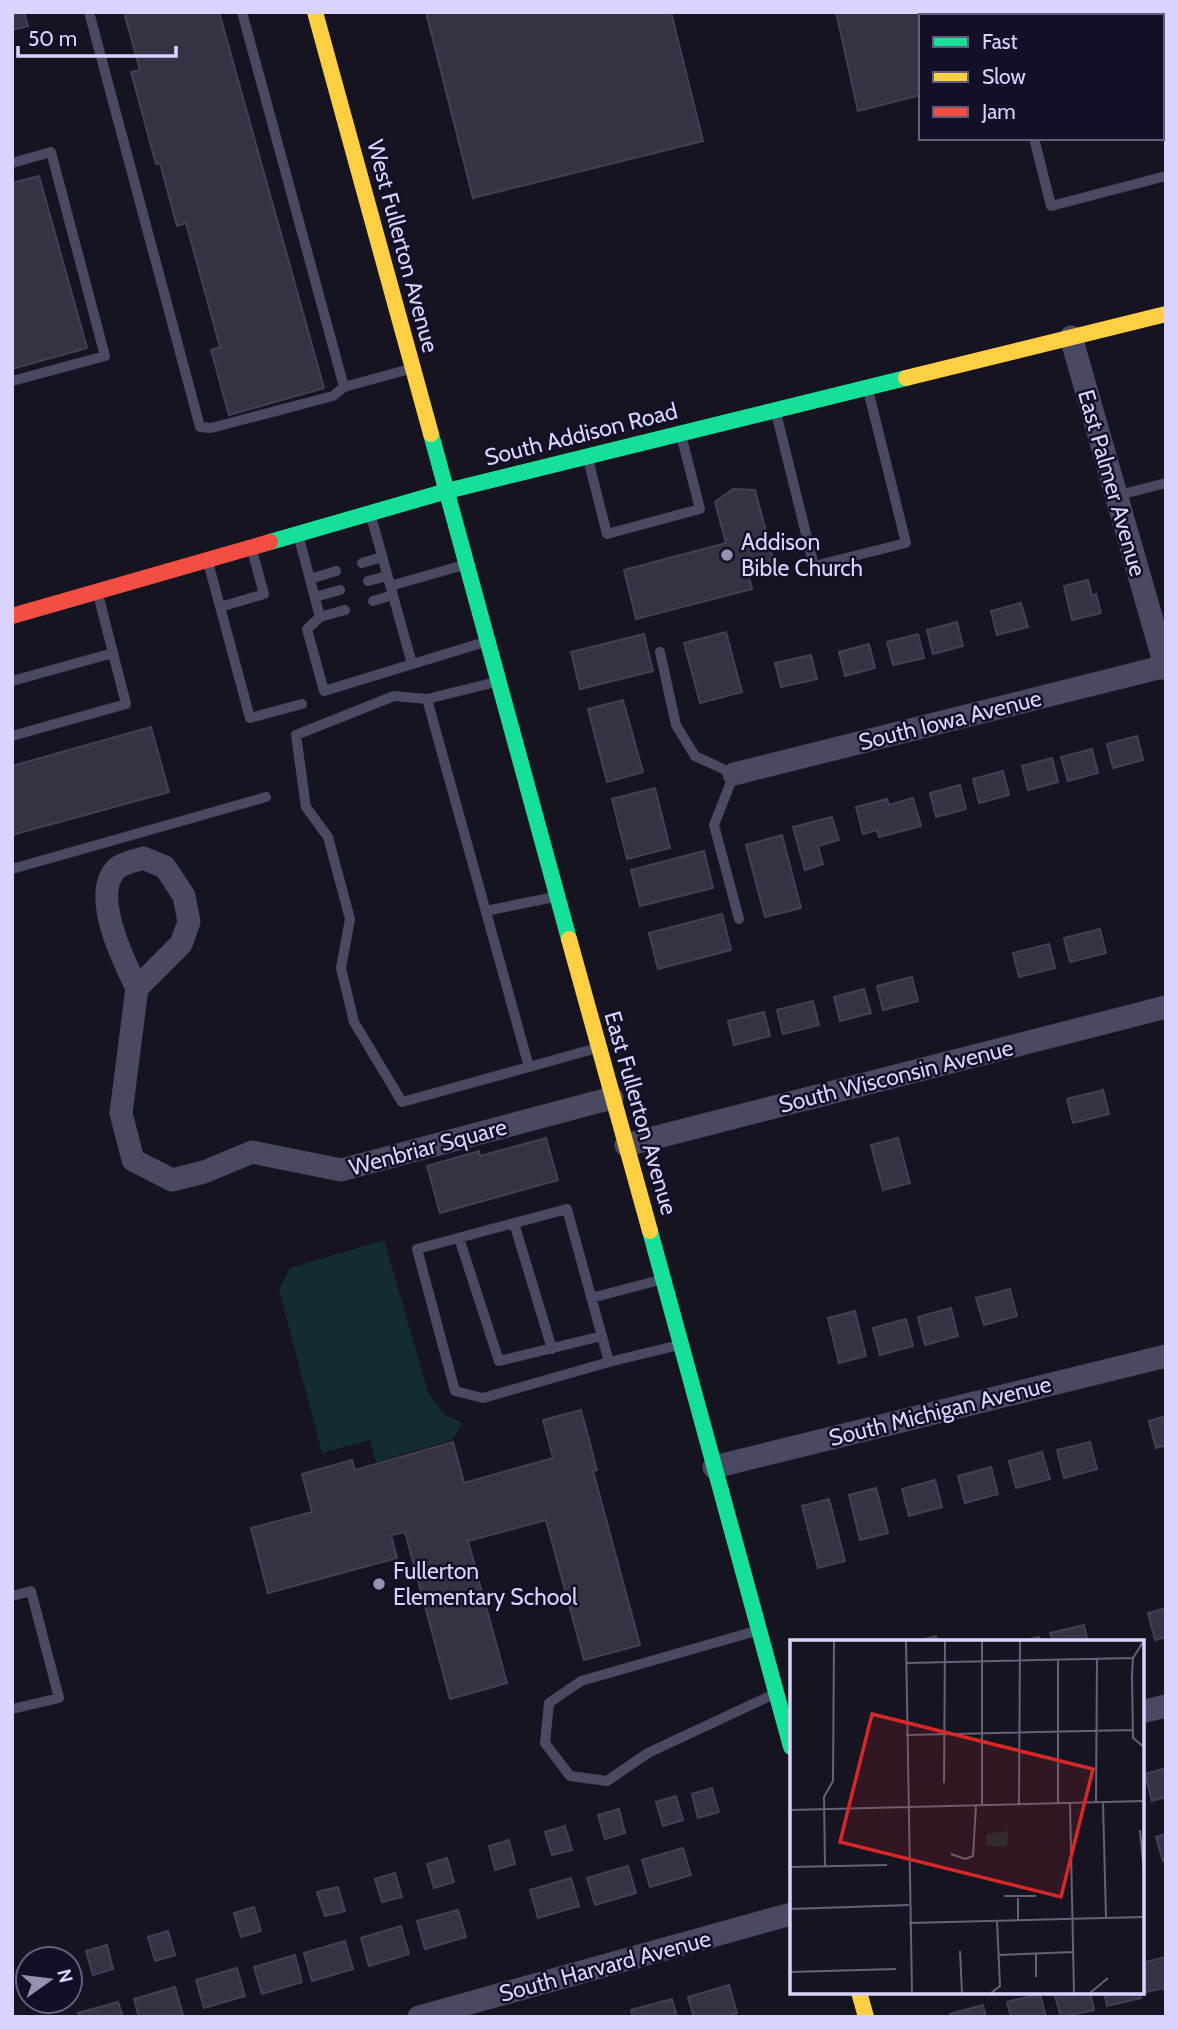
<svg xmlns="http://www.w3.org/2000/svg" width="1178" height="2029" font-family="Cabin,sans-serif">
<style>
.green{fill:#132c2d}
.building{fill:#343243;stroke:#433f54;stroke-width:2}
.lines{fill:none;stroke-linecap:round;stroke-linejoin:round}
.lane{stroke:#4a4962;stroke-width:10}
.street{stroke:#4a4962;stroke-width:23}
.fast{stroke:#16e098;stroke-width:16}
.slow{stroke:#ffcf43;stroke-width:16}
.jam{stroke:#f24e42;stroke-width:16}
.poi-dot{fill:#9591b1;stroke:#130f26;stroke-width:2.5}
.labels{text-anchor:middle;stroke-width:5;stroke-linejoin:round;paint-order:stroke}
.street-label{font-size:23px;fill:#d9d4ff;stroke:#130f26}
.poi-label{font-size:23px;fill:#d9d4ff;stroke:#130f26;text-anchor:start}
.inset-road{fill:none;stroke:#64617a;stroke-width:2}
.view{fill:#d62828;fill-opacity:0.15;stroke:#d62828;stroke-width:3.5}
.inset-edge{fill:none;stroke:#d9d4ff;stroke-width:3.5}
</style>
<rect width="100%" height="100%" fill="#161421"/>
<!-- green -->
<path class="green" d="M384,1240l44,152 16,22 18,9 -10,17 -76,22 -6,-22 -48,13 -43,-164 11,-21z"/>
<!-- building -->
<path class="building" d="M12,12h12l4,14 -16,4z
M124,12h95l105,376 -95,27 -18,-65 9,-3 -34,-124 -9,3 -17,-63 -4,1 -25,-92 9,-2z
M426,12h245l32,129 -230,57z
M836,12h330v55l-4,1v-52h-241v79l-63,16z
M39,176l48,172 -75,21v-186z
M733,489l22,1 20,76 -27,7 4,16 -116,30 -12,-49 102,-27 -11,-41z
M1088,580l4,16 4,-2 5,19 -29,7 -8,-34z
M1021,603l7,24 -31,8 -6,-24z
M957,622l6,24 -30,8 -6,-24z
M726,632l16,60 -42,11 -16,-60z
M644,634l9,37 -73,18 -9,-37z
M918,634l6,24 -31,7 -6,-23z
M869,644l6,24 -30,8 -6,-24z
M811,655l6,24 -36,8 -6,-24z
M623,700l20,72 -36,10 -19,-73z
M151,727l18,65 -157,43v-69z
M1137,736l6,24 -30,8 -6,-24z
M1092,749l6,24 -30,8 -7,-24z
M1052,758l6,24 -30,8 -6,-24z
M1003,771l6,24 -30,8 -6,-24z
M960,785l6,24 -30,8 -6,-24z
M655,788l15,60 -43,11 -15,-60z
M913,798l8,28 -42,11 -2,-7 -14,4 -7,-27 31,-8 2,6z
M832,817l7,23 -21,6 5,18 -18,6 -12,-43z
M782,835l19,73 -36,9 -19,-72z
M704,851l9,37 -73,18 -9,-36z
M722,914l9,36 -73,19 -9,-36z
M1100,929l6,24 -36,9 -6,-24z
M1049,944l6,24 -36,9 -6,-24z
M912,977l6,24 -35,9 -6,-24z
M864,989l7,24 -31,8 -6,-24z
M813,1001l6,24 -36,9 -6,-24z
M764,1012l6,24 -36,9 -6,-24z
M1103,1090l6,24 -36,9 -6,-24z
M546,1138l12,42 -118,33 -13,-47 52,-15 1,5z
M898,1138l12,45 -27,7 -12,-45z
M1010,1289l7,27 -33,9 -8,-27z
M951,1308l7,28 -33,9 -7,-28z
M855,1311l11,45 -27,7 -11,-45z
M906,1319l7,27 -33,9 -7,-27z
M581,1410l16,60 -4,1 47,174 -56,15 -38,-140 -78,21 39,142 -57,16 -45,-167 -14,3 6,23 -129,35 -17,-65 61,-16 -10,-38 50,-14 3,10 98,-28 11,41 89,-25 -10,-38z
M1166,1416v29l-10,3 -7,-27z
M1090,1442l7,27 -33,9 -7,-28z
M1042,1452l8,27 -34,9 -7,-27z
M991,1467l7,27 -33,9 -7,-27z
M935,1480l7,27 -33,9 -7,-27z
M876,1488l12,45 -28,7 -11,-45z
M829,1499l16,62 -27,7 -16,-62z
M1166,1608v29l-11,3 -7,-27z
M1084,1625l4,17h-35l-3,-9z
M936,1636l2,6h-26z
M1039,1637l1,5h-21z
M1166,1768v29l-14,4 -7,-27z
M712,1788l7,24 -21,6 -6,-24z
M676,1796l7,24 -20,6 -7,-24z
M619,1809l6,24 -20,6 -7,-24z
M565,1826l7,24 -20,5 -7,-23z
M1166,1834v26l-3,1 -7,-24z
M509,1840l6,24 -20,6 -6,-24z
M683,1848l8,27 -41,12 -8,-27z
M447,1858l7,24 -20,6 -7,-24z
M628,1866l8,27 -41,12 -8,-27z
M395,1873l7,24 -20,5 -7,-23z
M571,1878l8,28 -41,12 -8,-28z
M338,1887l7,24 -20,5 -8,-24z
M254,1907l7,24 -20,6 -7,-24z
M458,1910l8,27 -41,12 -8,-28z
M401,1926l8,28 -40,12 -8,-28z
M168,1931l7,24 -20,6 -7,-24z
M345,1941l8,28 -41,12 -8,-28z
M107,1945l6,24 -20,6 -7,-24z
M295,1955l7,27 -40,12 -8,-27z
M1166,1957v35l-3,-4 -17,4 -5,-19v-10z
M237,1968l8,28 -41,12 -8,-28z
M729,1985l8,28 -14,4h-29l-6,-20z
M175,1987l8,28 -44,2 -5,-18z
M1054,1992h36l4,18 -33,7z
M1104,1992h35l2,6 -34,8z
M1040,1994l6,23h-35l-4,-15z
M672,1999l5,18h-44l-2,-7z
M118,2002l5,15h-44l-1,-4z
M983,2005l3,12h-35l-1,-3z"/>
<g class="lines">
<!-- lane -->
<path class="lane" d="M89,12l111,415 11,1 122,-32 11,-9 66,-18
M242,12l102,375
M1162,120l4,-1
M1034,138l17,68 115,-30
M12,163l39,-11 54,204 -93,25
M776,413l38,153 92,-23 -38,-153
M588,459l19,75 93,-25 -19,-74
M1115,496l51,-13
M371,516l41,148
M299,538l21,79 -13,12 17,62 161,-49
M208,562l42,156 52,-14
M362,563l20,-6
M310,579l26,-8
M368,581l19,-5
M390,586l74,-21
M315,597l25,-7
M373,601l20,-6
M220,607l44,-13 -12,-44
M320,617l25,-7
M660,652l16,73 19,31 39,18 -20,51 25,94
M12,681l101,-28
M496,682l-69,17 102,368 68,-19
M427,699l-33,-3 -98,39 10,72 22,30 22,82 -9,49 13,54 48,80 127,-35
M12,736l114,-32 -28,-110
M12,869l254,-72
M486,911l68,-14
M514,1223l38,126
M459,1238l40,123 103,-25
M591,1298l69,-18
M609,1362l-42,-153 -150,40 38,142 28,7 126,-36 70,-17
M12,1596l19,-5 28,107 -47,11
M756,1631l-175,50 -32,22 -4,40 25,33 37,5 41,-28 124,-58"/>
<!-- street -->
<path class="street" d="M1071,337l95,332
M734,774l432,-108
M143,858l22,9 19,29 5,26 -8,22 -44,44c-13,-26 -47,-94 -20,-120 6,-5 18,-7 26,-10z
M137,988l-16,125 12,47 39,20 32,-8 48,-20 89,18 271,-72
M626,1145l540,-138
M714,1467l452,-111
M1141,1712l25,-6
M419,2017l372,-103"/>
<!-- fast -->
<path class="fast" d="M431,434l138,505
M270,542l177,-51 459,-113
M650,1231l141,516"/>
<!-- slow -->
<path class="slow" d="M315,12l116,422
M906,378l260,-64
M569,939l81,292
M859,1992l7,25"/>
<!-- jam -->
<path class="jam" d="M12,616l258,-74"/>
</g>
<!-- markers -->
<g class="poi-dot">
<circle cx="727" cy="555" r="7"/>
<circle cx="379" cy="1584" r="7"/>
</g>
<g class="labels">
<!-- street labels -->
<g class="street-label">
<text transform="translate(403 246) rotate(75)" y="8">West Fullerton Avenue</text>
<text transform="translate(581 434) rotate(-14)" y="8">South Addison Road</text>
<text transform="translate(1112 483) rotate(74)" y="8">East Palmer Avenue</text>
<text transform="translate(950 720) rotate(-14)" y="8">South Iowa Avenue</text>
<text transform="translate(896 1076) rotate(-14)" y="8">South Wisconsin Avenue</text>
<text transform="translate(641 1113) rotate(74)" y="8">East Fullerton Avenue</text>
<text transform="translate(428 1147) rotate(-15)" y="8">Wenbriar Square</text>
<text transform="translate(940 1411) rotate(-14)" y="8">South Michigan Avenue</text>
<text transform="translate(605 1966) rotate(-15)" y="8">South Harvard Avenue</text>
</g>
<!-- poi labels -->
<g class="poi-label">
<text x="741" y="550">Addison<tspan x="741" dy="26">Bible Church</tspan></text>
<text x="393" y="1579">Fullerton<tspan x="393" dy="26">Elementary School</tspan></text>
</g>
</g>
<!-- overview -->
<g transform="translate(790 1640)">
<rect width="354" height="354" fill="#161421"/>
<path d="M218,191l-1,16 -21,-2v-11z" fill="#132c2d"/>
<path class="inset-road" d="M116,0l6,353M353,2l-10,16 -1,18 1,62 11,9M116,23l227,-5M116,95l227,-5M154,143l1,-143M306,162l1,-143M313,162l3,116M268,163v-143M280,163l4,190M229,164l1,-164M192,165v-165M0,170l354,-9M350,190l4,43M161,214l14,5 8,-3 3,-51M35,226l-1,-69 9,-16 1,-141M0,227l97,-2M214,256h32M228,258v22M0,269l119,-4M119,283l235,-6M170,311l2,42M246,314v23M209,315l74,-3M0,332l106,-3M201,353l9,-7 -3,-65M300,353l18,-15"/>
<path class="view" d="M82,74l221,55 -32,128 -221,-55z"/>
<rect width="354" height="354" class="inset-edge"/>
</g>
<!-- border -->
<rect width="1178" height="2029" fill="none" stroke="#d9d4ff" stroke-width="28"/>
<!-- legend -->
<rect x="919" y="14" width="245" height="126" fill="#130f26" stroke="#625e7d" stroke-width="2"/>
<rect x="933" y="37" width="35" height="10" fill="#16e098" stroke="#625e7d" stroke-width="2"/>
<text x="982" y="49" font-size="21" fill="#d9d4ff">Fast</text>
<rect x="933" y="72" width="35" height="10" fill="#ffcf43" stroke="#625e7d" stroke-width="2"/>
<text x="982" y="84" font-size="21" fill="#d9d4ff">Slow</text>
<rect x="933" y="107" width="35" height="10" fill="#f24e42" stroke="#625e7d" stroke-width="2"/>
<text x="982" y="119" font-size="21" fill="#d9d4ff">Jam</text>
<!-- north arrow -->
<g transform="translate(49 1980) rotate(76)"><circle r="33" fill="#130f26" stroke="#625e7d" stroke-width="2"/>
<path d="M0-5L12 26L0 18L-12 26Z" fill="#9591b1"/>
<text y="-10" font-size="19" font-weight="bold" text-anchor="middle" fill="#d9d4ff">N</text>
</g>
<!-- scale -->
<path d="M18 46v10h158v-10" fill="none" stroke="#d9d4ff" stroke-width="3.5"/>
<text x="28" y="46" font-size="21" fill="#d9d4ff" stroke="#130f26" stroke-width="5" paint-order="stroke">50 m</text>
</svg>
